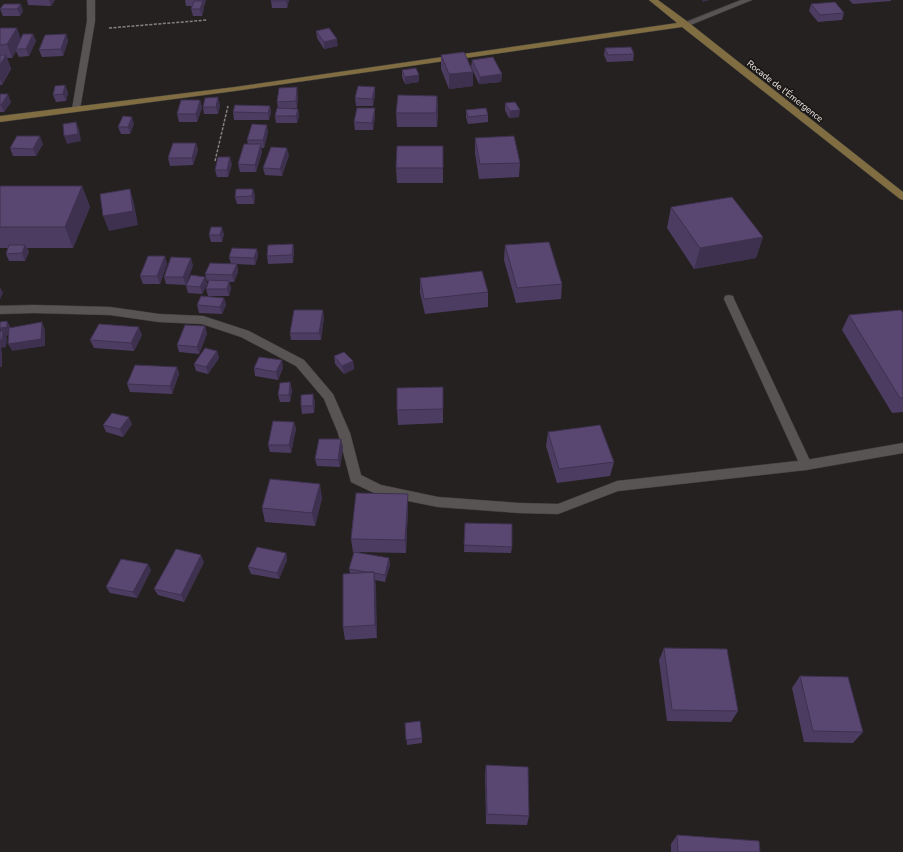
<svg xmlns="http://www.w3.org/2000/svg" width="903" height="852" font-family="'Nunito Sans',sans-serif">
<style>
.lines{fill:none;stroke-linecap:round;stroke-linejoin:round}
.lane-casing{stroke:#3f3d3b;stroke-width:1}
.street-casing{stroke:#3f3d3b;stroke-width:1}
.secondary-casing{stroke:#3f3d3b;stroke-width:1}
.path{stroke:#848281;stroke-width:1.5;stroke-dasharray:3 1.5;stroke-linecap:butt}
.lane{fill:#585453;fill-rule:evenodd}
.street{fill:#585453;fill-rule:evenodd}
.secondary{fill:#806d41;fill-rule:evenodd}
.wall{fill:#4d3c61}
.shaded-wall{fill:#3e314f}
.building{fill:#594671;stroke:#3e314f}
.labels{text-anchor:middle;stroke-width:3.5;stroke-linejoin:round;paint-order:stroke}
.far-street-label{font-size:9px;fill:#f0eeed;stroke:#1b1816}
</style>
<rect width="100%" height="100%" fill="#242120"/>
<g class="lines">
<!-- lane casing -->
<g class="lane-casing">
<path id="lane" d="M729,295l4,1 1,3 78,166 -2,3 -4,2 -4,-2 -2,-3 -76,-166 1,-3z"/>
</g>
<!-- street casing -->
<g class="street-casing">
<path id="street" d="M87,0h8v21l-15,88 -4,3 -4,-3 15,-88z
M741,0h11l-64,26h-6l-1,-2z
M34,305l76,2 49,7 44,2 46,15 55,29 29,34 17,39 11,42 20,10 57,12 81,6 39,1 59,-23 189,-21 97,-17v10l-97,17 -188,21 -60,23 -39,-1 -81,-6 -60,-12 -27,-13 -13,-49 -14,-34 -28,-33 -55,-29 -39,-13 -43,-2 -49,-7 -76,-2 -34,1v-8z"/>
</g>
<!-- secondary casing -->
<g class="secondary-casing">
<path id="secondary" d="M649,0h9l30,22 215,170v8l-3,-1 -218,-172 -447,64 -235,31v-6l235,-29 442,-64z"/>
</g>
<!-- path -->
<path class="path" d="M109,28l98,-8
M215,161l13,-55"/>
<!-- lane -->
<use href="#lane" class="lane"/>
<!-- street -->
<use href="#street" class="street"/>
<!-- secondary -->
<use href="#secondary" class="secondary"/>
</g>
<!-- wall -->
<path class="wall" d="M27,0h28l-4,6 -23,-1z
M185,0h21l-2,6h-1l1,2 -2,8h-9l-2,-7 1,-3h-6z
M289,0l-2,8h-15l-1,-7z
M849,0h42v1l-38,3z
M4,4l19,7 -3,5h-17l-3,-7z
M811,4l33,9 -2,7 -24,2 -9,-11z
M0,28l21,11 12,-5 3,7 -7,15 -10,1 -3,-6 -4,7h-5l4,11 -9,16h-2z
M316,31l22,15 -14,3 -7,-11z
M66,34l2,7 -5,15 -21,1 -3,-7z
M605,48l29,6 -1,7 -26,1 -3,-7z
M441,55l32,31 -24,3 -8,-20z
M472,60l30,14 -1,8 -22,2 -8,-17z
M402,70l17,12 -14,2 -3,-7z
M65,85l3,8 -2,8 -10,1 -3,-7z
M375,87v7l-2,12h-17l-1,-8z
M0,94l11,8 -7,10h-4z
M298,94l-1,14 -14,1h15l1,7 -2,7h-21l-1,-7 3,-8 -1,-6z
M437,96l1,14 -1,17h-40l-1,-14z
M200,100l2,8 -5,14h-18l-2,-8z
M505,103l14,14 -10,1 -4,-8z
M220,105l-2,9h-14l-1,-7z
M270,106l1,7 -2,7h-35l-1,-8z
M375,108v8l-2,14h-18l-1,-8z
M466,110l22,5v7l-20,2 -2,-7z
M134,124l-4,10h-9l-3,-7z
M268,132l-4,16h-3l1,4 -6,20h-16l-2,-8 10,-20 -1,-4z
M475,138l45,25 -1,14 -40,2 -4,-26z
M196,143l2,7 -5,15 -23,1 -2,-8z
M43,144l-7,12h-23l-3,-8z
M443,146v37h-46l-1,-15z
M289,155l-7,21 -17,-1 -2,-7z
M232,164l-4,13h-11l-2,-7z
M0,186h82l8,21 -17,41h-46l2,4 -4,9h-16l-3,-7 2,-6h-8z
M253,189l2,7 -1,8h-17l-2,-7z
M671,207l92,30 -7,21 -62,11 -27,-41z
M224,234l-2,8h-11l-2,-7z
M293,244l1,8 -1,11 -25,1 -1,-8z
M505,245l57,39 -1,15 -45,4 -12,-43z
M257,249l1,7 -3,9 -18,-1 1,8 -4,10h-5l2,6 -2,8h-21l-2,-7 3,-8h-2l-2,-7 26,-10 -2,-7z
M165,256l2,8 -7,20h-17l-3,-8z
M193,265l-7,20 -20,-1 -2,-7z
M205,277l2,7 -5,10 -14,-1 -2,-7z
M420,278l68,14v15l-63,7 -5,-21z
M224,298l2,7 -4,9 -23,-1 -2,-8z
M903,313v99l-11,1 -50,-83 7,-15z
M324,317l-3,23h-30l-1,-7z
M205,326l2,8 -8,20 -20,-2 -2,-7z
M142,335l-8,16 -40,-3 -4,-8z
M217,351l2,7 -11,16 -12,-3 -2,-7z
M334,356l19,5 1,8 -10,5 -9,-10z
M177,367l2,7 -7,20 -42,-2 -3,-8z
M254,368h29l-5,12 -23,-4z
M290,382l2,8 -2,12h-10l-2,-7z
M443,387v36l-45,2 -1,-15z
M315,402l-1,11 -12,1 -1,-8z
M294,422l2,7 -5,24 -21,-1 -2,-7z
M132,424l-9,13 -17,-5 -3,-7z
M548,432l66,30 -4,14 -53,7 -11,-37z
M343,447l-3,20 -23,-1 -2,-7z
M322,498l-7,28 -50,-4 -3,-14z
M408,507l-2,46 -50,-1 33,6 1,7 -5,17 -10,-2 2,58 -32,2 -2,-13 7,-54 -1,-4 5,-17h-1l-2,-13z
M465,523l47,24 -1,6 -47,-1z
M286,553l1,7 -8,19 -28,-5 -3,-7z
M204,562l-20,40 -26,-7 -4,-6z
M151,570l-14,28 -27,-5 -4,-6z
M664,648l74,63 -7,11 -64,-1 -8,-61z
M800,676l63,56 -10,11 -49,-1 -12,-54z
M405,723l17,15v5l-15,2z
M486,765l43,51 -2,9 -41,-1 -1,-48z
M677,835l83,17h-89v-8z"/>
<!-- shaded-wall -->
<path class="shaded-wall" d="M49,0h6l-4,6z
M203,0h3l-2,6z
M286,0h3l-2,8 -1,-7z
M703,0h7l-8,2z
M203,1l1,7 -2,8 -2,-7z
M21,4l2,7 -3,5 -3,-7z
M17,28l5,14 -6,7v2l-4,7 -5,-14z
M33,34l3,7 -7,15 -3,-7z
M66,34l2,7 -5,15 -2,-7z
M337,39l1,7 -14,3v-7z
M6,55l5,14 -9,16 -2,-6v-14z
M473,72v14l-24,3v-15z
M502,74l-1,8 -22,2 1,-7z
M419,75v7l-14,2v-7z
M65,85l3,8 -2,8 -3,-7z
M297,87l1,7 -1,14 -1,-7z
M375,87v7l-2,12 -1,-7z
M8,94l3,8 -7,10 -3,-7z
M437,96l1,14 -1,17 -1,-14z
M218,97l2,8 -2,9 -2,-7z
M200,100l2,8 -5,14 -1,-8z
M270,106l1,7 -2,7 -1,-7z
M375,108v8l-2,14 -1,-7z
M298,109l1,7 -2,7 -1,-7z
M520,110l-1,7 -10,1 1,-7z
M132,117l2,7 -4,10 -2,-7z
M76,122l3,7 2,12 -14,3 -3,-8z
M267,125l1,7 -4,16 -1,-8z
M40,136l3,8 -7,12 -3,-7z
M196,143l2,7 -5,15 -1,-7z
M261,144l1,8 -6,20 -1,-7z
M287,148l2,7 -7,21 -2,-7z
M230,157l2,7 -4,13 -1,-7z
M82,186l8,21 -17,41 -8,-21z
M130,189l4,14 4,22 -29,6 -6,-15z
M253,189l2,7 -1,8 -2,-8z
M222,227l2,7 -2,8 -2,-7z
M763,237l-7,21 -62,11 6,-21z
M293,244l1,8 -1,11 -1,-8z
M25,245l4,7 -4,9 -3,-8z
M257,249l1,7 -3,9 -1,-7z
M165,256l2,8 -7,20 -3,-8z
M191,258l2,7 -7,20 -3,-8z
M237,264l1,8 -4,10 -2,-7z
M205,277l2,7 -5,10 -2,-7z
M229,281l2,7 -2,8 -2,-7z
M0,287l3,6 -3,6z
M224,298l2,7 -4,9 -2,-7z
M323,310l1,7 -3,23 -2,-7z
M7,321l4,7 -1,7 -4,1 1,2 -1,9 -5,1 1,4v15h-2v-39z
M42,322l3,8v16l-33,5 -4,-7z
M205,326l2,8 -8,20 -2,-7z
M139,327l3,8 -8,16 -3,-8z
M217,351l2,7 -11,16 -2,-7z
M282,360l1,8 -5,12 -2,-8z
M353,361l1,8 -10,5 -2,-8z
M177,367l2,7 -7,20 -2,-8z
M290,382l2,8 -2,12 -1,-7z
M313,394l2,8 -1,11 -1,-7z
M129,417l3,7 -9,13 -3,-8z
M294,422l2,7 -5,24 -2,-8z
M341,439l2,8 -3,20 -2,-7z
M320,484l2,14 -7,28 -3,-13z
M408,494v13l-2,46 -1,-13z
M286,553l1,7 -8,19 -2,-6z
M201,555l3,7 -20,40 -3,-7z
M389,558l1,7 -5,17v-7z
M148,564l3,6 -14,28 -4,-6z
M374,572l2,13 1,53 -2,-13z"/>
<!-- building -->
<path class="building" d="M271,0h15v1h-15z
M194,1h9l-3,8h-9z
M835,2l9,11 -24,2 -9,-11z
M4,4h17l-4,5h-17z
M0,28h17l-10,16 -7,1z
M329,28l8,11 -13,3 -8,-11z
M23,34h10l-7,15h-10z
M66,34l-5,15 -22,1 6,-15z
M631,47l3,7 -26,1 -3,-7z
M464,52l9,20 -24,2 -8,-19z
M0,55h6l-6,10z
M493,57l9,17 -22,3 -8,-17z
M416,68l3,7 -14,2 -3,-7z
M65,85l-2,9 -10,1 2,-9z
M358,86l17,1 -3,12 -17,-1z
M297,87l-1,14 -19,1 2,-14z
M0,94h8l-7,11h-1z
M398,95l39,1 -1,17h-40z
M218,97l-2,10h-13l2,-9z
M181,100h19l-4,14h-19z
M515,102l5,8 -10,1 -5,-8z
M235,105l35,1 -2,7 -35,-1z
M277,108l21,1 -2,7h-21z
M357,108h18l-3,15 -18,-1z
M486,108l2,7 -20,2 -2,-7z
M123,116l9,1 -4,10h-10z
M76,122l2,12 -14,2 -1,-12z
M252,124l15,1 -4,15h-16z
M17,136h23l-7,13 -23,-1z
M514,136l6,27 -40,1 -5,-26z
M173,143h23l-4,15h-24z
M244,144h17l-6,21 -17,-1z
M397,146h46v22h-47z
M271,147l16,1 -7,21 -17,-1z
M218,157h12l-3,13h-12z
M0,186h82l-17,41h-65z
M130,189l3,22 -30,5 -3,-22z
M236,189h17l-1,7 -17,1z
M732,197l31,40 -63,11 -29,-41z
M211,227h11l-2,8h-11z
M549,242l13,42 -45,4 -12,-43z
M293,244l-1,11 -25,1 1,-11z
M9,245h16l-3,8 -16,1z
M232,248l25,1 -3,9 -25,-1z
M148,256h17l-8,20h-17z
M171,257l20,1 -8,19h-19z
M210,263l27,1 -5,11 -27,-1z
M482,271l6,21 -64,7 -4,-21z
M191,275l14,2 -5,10 -14,-1z
M209,280l20,1 -2,8h-21z
M201,296l23,2 -4,9 -23,-2z
M294,310h29l-4,23h-29z
M901,310l2,3v85h-3l-51,-83z
M7,321v6l-7,1v-6z
M42,322l-1,17 -33,5 1,-16z
M99,324l40,3 -8,16 -41,-3z
M185,325l20,1 -8,21 -20,-2z
M0,331h3l-1,9h-2z
M205,348l12,3 -11,16 -12,-3z
M344,352l9,9 -11,5 -8,-10z
M259,357l23,3 -6,12 -22,-4z
M135,365l42,2 -7,19 -43,-2z
M290,382l-1,13h-11l2,-12z
M443,387v22l-46,1v-22z
M313,394v12h-12v-11z
M112,413l17,4 -9,12 -17,-4z
M273,421l21,1 -5,23h-21z
M600,425l14,37 -55,7 -11,-37z
M319,439h22l-3,21 -23,-1z
M270,479l50,5 -8,29 -50,-5z
M356,493l52,1 -3,46 -54,-1z
M465,523l47,1v23l-48,-2z
M257,547l29,6 -9,20 -29,-6z
M176,549l25,6 -20,40 -27,-6z
M354,552l35,6 -4,17 -11,-2v-1h-8l-17,-3z
M121,559l27,5 -15,28 -27,-5z
M374,572l1,53 -32,2v-53z
M664,648l63,1 11,62 -66,-1z
M800,676l48,1 15,55 -50,-1z
M420,721l2,17 -16,2 -1,-17z
M486,765l42,2 1,49 -42,-2z
M677,835l82,6 1,11h-82z"/>
<g class="labels">
<!-- far-street labels -->
<g class="far-street-label">
<text transform="translate(785 91) rotate(38)" y="3">Rocade de l'Émergence</text>
</g>
</g>
</svg>
